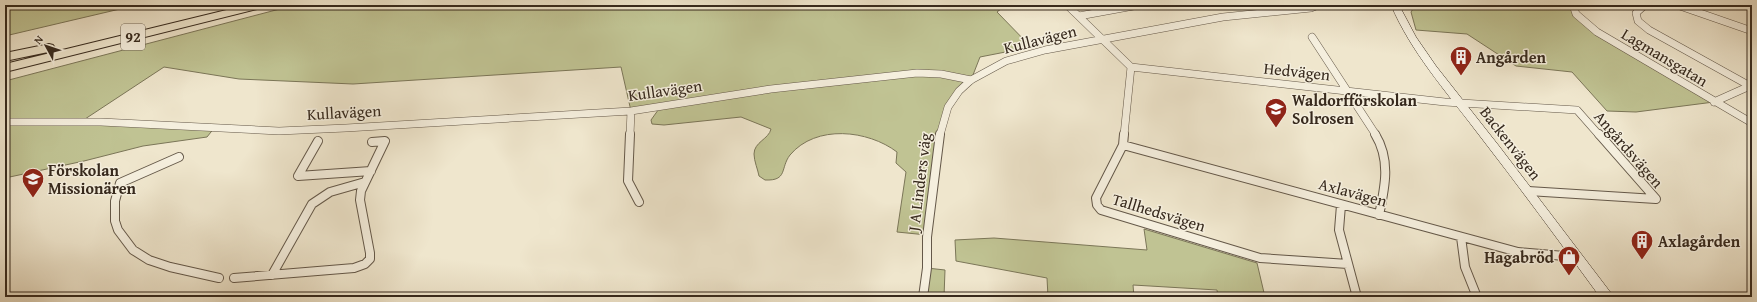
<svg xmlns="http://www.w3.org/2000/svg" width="1757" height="302" font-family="'Gentium Book Plus',serif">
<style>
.green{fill:#c0c393;stroke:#7b7658}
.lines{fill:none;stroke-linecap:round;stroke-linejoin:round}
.street-far1-casing{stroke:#645849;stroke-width:8}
.street-casing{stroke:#645849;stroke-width:10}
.secondary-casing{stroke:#36291d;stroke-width:1}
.highway-casing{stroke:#36291d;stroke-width:2}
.street-far1{stroke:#f5efde;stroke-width:7}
.street{stroke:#f5efde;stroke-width:8}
.secondary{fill:#f5efde;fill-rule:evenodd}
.highway{fill:#efe6cd;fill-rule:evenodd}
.labels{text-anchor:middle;stroke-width:3;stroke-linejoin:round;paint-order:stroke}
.shield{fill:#f5efde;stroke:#6f6457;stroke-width:1}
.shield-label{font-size:15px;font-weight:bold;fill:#36291d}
.street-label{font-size:16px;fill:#36291d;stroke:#f5efde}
.poi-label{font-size:16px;font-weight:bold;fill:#36291d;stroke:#f5efde;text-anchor:start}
</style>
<rect width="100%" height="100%" fill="#efe6cd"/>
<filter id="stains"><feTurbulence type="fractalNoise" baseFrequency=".005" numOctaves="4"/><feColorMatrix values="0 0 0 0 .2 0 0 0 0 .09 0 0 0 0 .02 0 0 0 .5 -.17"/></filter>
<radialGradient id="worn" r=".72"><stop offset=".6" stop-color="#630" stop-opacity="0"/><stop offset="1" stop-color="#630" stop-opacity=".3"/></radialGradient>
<!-- green -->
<path class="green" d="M5,5h132l-132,31z
M295,5h711l-9,7 34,35 -51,10 -9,23 -23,27 -21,128 -30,-3 9,-60 -10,-9 1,-11c-29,-22 -81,-28 -107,3 -10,13 -2,26 -25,25l-6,-4c-1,-6 -5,-15 -5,-22 0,-12 15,-15 17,-25l-30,-12 -77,8 -12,-1 -1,-4 10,-14 -30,5 -10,-44 -268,17 -114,-5 -75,-12 -82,54 133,6 -8,10 -64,9 -59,15 -79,17v-97z
M1441,5h120l12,3 9,12 132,82 -78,10 -29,-1 -35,-39 -56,-6 -49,-32 -51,-4 -5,-18 2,-3 26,-1z
M1144,229l113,34 8,34h-47l-1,-7 -84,-5 1,12h-86l-1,-19 -91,-17 -1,-21 39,-2 153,12z
M927,268l18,2 -1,27h-21z"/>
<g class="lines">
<!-- street-far1 casing -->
<g class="street-far1-casing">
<path id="street-far1" d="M1067,5l64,62 -7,68
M1573,5l3,9 21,18 155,91
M1645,5l-9,8 2,8 11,9 101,56
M1677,5l75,26
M1079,16l60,-11
M1312,37l64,98
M1131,67l314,35 132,8 22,25
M1714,102l38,-17
M5,122h96l178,9 67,-3 285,-17 140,-22 146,-16 24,1 30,6
M630,135l1,-24
M940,135l8,-28 11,-16 12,-11 35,-19 39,-11 178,-33 88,-9 7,-3"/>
</g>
<!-- street casing -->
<g class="street-casing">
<path id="street" d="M630,134l-2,47 11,21
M1124,134l-1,11 -27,53 1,7 4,5 159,48 88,6
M1375,134c16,26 10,53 4,81
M318,141l-20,35 73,-5
M1123,145l395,107 58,5
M179,157l-59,26 -5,18v20l3,9 15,20 16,10 21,7 49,11
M1528,191l128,8 -57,-65
M1341,205l-2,25 18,67
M1461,237l4,30 12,30
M272,275l40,-71 18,-12 35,-10
M234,278l120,-10 11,-4 5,-5v-6l-10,-53 1,-9 24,-50 -13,1
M923,297l4,-29v-31l13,-103"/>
</g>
<!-- secondary casing -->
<g class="secondary-casing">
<path id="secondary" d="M1391,5h8l17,32 20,29 63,80 115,151h-14c-41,-56 -82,-112 -124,-166 -31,-41 -65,-79 -85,-126z"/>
</g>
<!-- highway casing -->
<g class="highway-casing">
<path id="highway" d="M247,5h20l-2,2 -260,65v-8z
M49,44l4,1 2,3 -2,3 -48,10v-8z"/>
</g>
<!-- street-far1 -->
<use href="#street-far1" class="street-far1"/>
<!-- street -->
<use href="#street" class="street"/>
<!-- secondary -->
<use href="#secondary" class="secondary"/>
<!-- highway -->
<use href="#highway" class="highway"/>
</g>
<!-- icons -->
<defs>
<g id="building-pin" transform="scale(1.15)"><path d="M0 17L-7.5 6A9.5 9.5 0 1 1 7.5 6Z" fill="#8f2418" stroke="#f5efde"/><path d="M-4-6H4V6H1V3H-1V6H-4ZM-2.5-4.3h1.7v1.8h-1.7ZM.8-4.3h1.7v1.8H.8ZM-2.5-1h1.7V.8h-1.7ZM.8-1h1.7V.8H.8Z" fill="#fff"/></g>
<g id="school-pin" transform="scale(1.15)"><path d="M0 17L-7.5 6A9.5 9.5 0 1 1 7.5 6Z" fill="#8f2418" stroke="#f5efde"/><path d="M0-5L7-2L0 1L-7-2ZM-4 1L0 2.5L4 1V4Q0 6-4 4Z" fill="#fff"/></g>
<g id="shop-pin" transform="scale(1.15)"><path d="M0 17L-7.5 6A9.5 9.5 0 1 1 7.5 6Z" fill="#8f2418" stroke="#f5efde"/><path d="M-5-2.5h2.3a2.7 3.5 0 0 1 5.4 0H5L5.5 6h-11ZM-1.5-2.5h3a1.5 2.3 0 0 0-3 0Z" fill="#fff"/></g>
</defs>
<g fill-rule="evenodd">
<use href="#building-pin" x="1461" y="57"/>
<use href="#school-pin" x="1276" y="109"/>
<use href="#school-pin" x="33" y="179"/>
<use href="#building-pin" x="1642" y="241"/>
<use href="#shop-pin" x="1569" y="257"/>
</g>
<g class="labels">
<!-- shield labels -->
<rect class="shield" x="121" y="24" width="24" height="26" rx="3"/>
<g class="shield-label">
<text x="133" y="42">92</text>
</g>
<!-- street labels -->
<g class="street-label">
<text transform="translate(1040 39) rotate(-14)" y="6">Kullavägen</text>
<text transform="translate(1665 57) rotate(31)" y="6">Lagmansgatan</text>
<text transform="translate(1297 71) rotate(6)" y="6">Hedvägen</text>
<text transform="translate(665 90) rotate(-8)" y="6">Kullavägen</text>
<text transform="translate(344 112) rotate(-3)" y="6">Kullavägen</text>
<text transform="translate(1511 143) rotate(52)" y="6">Backenvägen</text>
<text transform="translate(1629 149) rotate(49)" y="6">Angårdsvägen</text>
<text transform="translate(919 182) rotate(-83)" y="6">J A Linders väg</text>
<text transform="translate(1353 192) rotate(15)" y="6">Axlavägen</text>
<text transform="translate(1159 212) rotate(17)" y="6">Tallhedsvägen</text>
</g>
<!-- poi labels -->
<g class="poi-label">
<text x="1476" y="63">Angården</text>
<text x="1292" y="106">Waldorfförskolan<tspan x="1292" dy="18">Solrosen</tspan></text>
<text x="48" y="176">Förskolan<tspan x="48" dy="18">Missionären</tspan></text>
<text x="1658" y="247">Axlagården</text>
<text x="1554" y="263" text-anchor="end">Hagabröd</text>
</g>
</g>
<!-- margin -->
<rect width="1757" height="302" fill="none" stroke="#efe6cd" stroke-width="20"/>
<rect x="6" y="6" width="1745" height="290" fill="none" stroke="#36291d" stroke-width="2"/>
<rect x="10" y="10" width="1737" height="282" fill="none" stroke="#36291d"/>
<!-- north arrow -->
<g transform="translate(46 46) rotate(310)" stroke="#f5efde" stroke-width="3" paint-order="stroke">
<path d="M0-3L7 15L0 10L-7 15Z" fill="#36291d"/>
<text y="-6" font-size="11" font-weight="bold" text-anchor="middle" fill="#36291d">N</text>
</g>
<rect width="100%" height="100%" filter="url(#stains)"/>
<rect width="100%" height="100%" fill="url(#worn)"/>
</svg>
